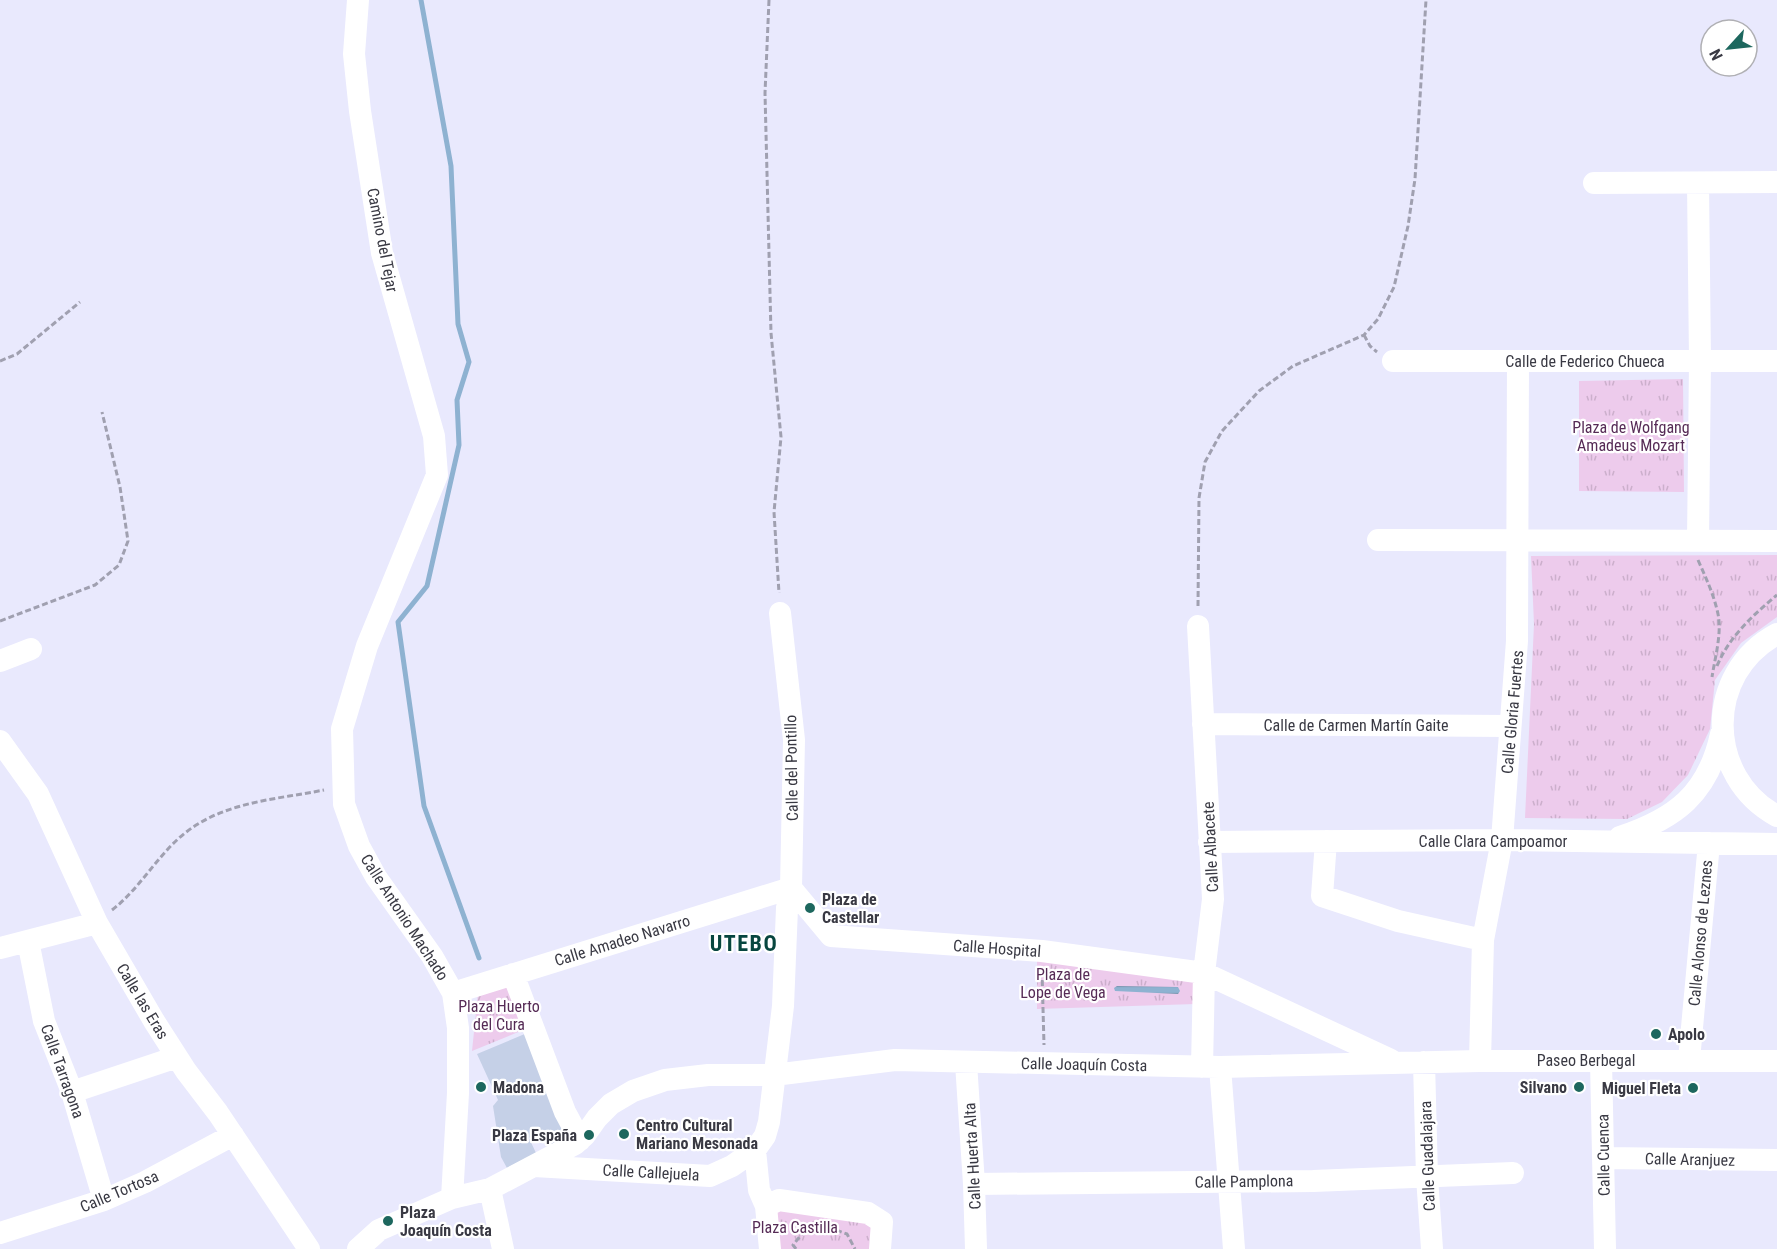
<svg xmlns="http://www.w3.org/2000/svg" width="1777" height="1249" font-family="'Roboto Condensed',sans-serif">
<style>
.grass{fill:url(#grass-tufts)}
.water{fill:url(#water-rules)}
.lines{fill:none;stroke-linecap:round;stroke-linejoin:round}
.stream{stroke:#8eb2d1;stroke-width:5}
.building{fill:#c5d0e7}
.path{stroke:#a0a0b0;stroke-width:3;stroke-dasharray:6 3;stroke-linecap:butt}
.minor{stroke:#fff;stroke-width:22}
.poi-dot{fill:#1d675e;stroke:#fff;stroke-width:2}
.labels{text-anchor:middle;stroke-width:4.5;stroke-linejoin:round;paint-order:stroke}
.street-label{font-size:16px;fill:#393943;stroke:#fff}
.park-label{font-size:16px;fill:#562b56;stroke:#fff}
.poi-label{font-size:16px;font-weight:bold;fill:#393943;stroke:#fff;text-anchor:start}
.district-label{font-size:22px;font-weight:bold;letter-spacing:1.5px;fill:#07463f;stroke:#fff}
</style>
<defs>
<pattern id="grass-tufts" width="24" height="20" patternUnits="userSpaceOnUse" patternTransform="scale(1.5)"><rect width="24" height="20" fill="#edcbec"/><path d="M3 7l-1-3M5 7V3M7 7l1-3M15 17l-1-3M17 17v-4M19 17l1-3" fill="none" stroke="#ccafcc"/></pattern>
<pattern id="water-rules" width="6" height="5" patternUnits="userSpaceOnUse" patternTransform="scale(1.5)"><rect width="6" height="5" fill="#8eb2d1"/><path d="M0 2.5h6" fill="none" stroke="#7592ab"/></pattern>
</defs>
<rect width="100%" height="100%" fill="#e9e9fd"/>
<!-- grass -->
<path class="grass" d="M1683,379l1,113 -105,-1v-110z
M1777,555v62l-36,26 -26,37 -5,49 -22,46 -26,27 -35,17 -102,-1 9,-194 -3,-68z
M1037,954l157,25 2,25 -159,5z
M510,981l18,47 -56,23 6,-58z
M772,1208l95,7 10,34h-102z"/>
<!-- water -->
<path class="water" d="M1117,986l61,1 2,4 -2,3 -63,-3 -1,-3z"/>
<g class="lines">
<!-- stream -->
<path class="stream" d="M421,0l30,166 7,158 11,38 -12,38 2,45 -32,141 -29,36 26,184 55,152"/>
</g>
<!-- building -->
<path class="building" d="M527,1033l40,106 -14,7 -8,-16 -16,8 7,15 -29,15 -6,-11 -8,-51 5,-6 -21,-46z"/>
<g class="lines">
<!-- path -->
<path class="path" d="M769,0l-4,93 6,240 10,104 -7,75 5,81
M1364,335l6,11 7,6
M0,361l17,-7 63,-52
M1698,560c8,18 16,35 20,54 4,20 -3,43 -6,63
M1198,606l1,-108 6,-36 17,-31 37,-40 34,-25 71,-31 14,-16 16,-32 14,-61 7,-47 11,-179
M0,621l95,-36 24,-20 9,-24 -8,-54 -18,-75
M1717,666c12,-29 36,-51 60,-71
M112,910c26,-20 42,-49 66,-71 40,-37 95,-39 146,-49
M1042,971l2,74
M836,1230l11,4 8,15
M796,1249l-3,-4 13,-16 16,-2"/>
<!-- minor -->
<path class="minor" d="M358,0l-4,54 6,57 22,142 52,183 3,39 -70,171 -25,83 2,75 15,42 17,31 56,79 21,37 5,35v65l-6,105
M1594,183l183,-1
M1698,183l2,178 -2,180
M1393,361h384
M1378,540l399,1
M1198,626l15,273 -9,74 -2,94
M1777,634c-73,39 -72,143 0,182
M0,661l31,-12
M1203,724l307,2
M0,741l38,53 59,129 57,98 32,50 32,42 91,136
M1620,837c55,-18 88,-43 101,-103
M1326,841l-4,55 76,25 85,19
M1209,842l293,-2 275,4
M791,888l40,48 211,15 162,22 187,87
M28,941l16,80 28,71 32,108
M0,948l97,-25
M513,974l52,138 15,28
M453,993l338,-105
M1689,1060l20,-217
M1480,1061l3,-121 19,-100 15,-199 1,-280
M1601,1061l4,188
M1424,1062l3,115 5,72
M966,1063l8,121 2,65
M1220,1067l14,182
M72,1092l105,-35
M755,1150l4,40 7,16 4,43
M1603,1158l174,2
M534,1166l176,10 22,-10 23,-16 10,-14 4,-14 14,-116 4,-98 4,-20 3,-148 -14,-127
M974,1184l339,-3 200,-8
M490,1189l13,60
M766,1206l13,-6 89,13 14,9 -2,27
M0,1233l104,-33 41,-18 88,-47
M358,1249l21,-19 73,-32 38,-9 85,-45 10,-9 12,-17 14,-14 22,-13 32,-11 43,-5h66l121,-15 325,7 260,-6h297"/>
</g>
<!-- markers -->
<g class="poi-dot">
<circle cx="810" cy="908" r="6"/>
<circle cx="1656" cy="1034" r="6"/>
<circle cx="481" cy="1087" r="6"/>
<circle cx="1579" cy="1087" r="6"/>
<circle cx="1693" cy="1088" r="6"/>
<circle cx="624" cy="1134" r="6"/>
<circle cx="589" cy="1135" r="6"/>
<circle cx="388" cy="1221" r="6"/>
</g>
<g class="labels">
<!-- street labels -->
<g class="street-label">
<text transform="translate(383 240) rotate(79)" y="6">Camino del Tejar</text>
<text x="1585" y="367">Calle de Federico Chueca</text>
<text transform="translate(1512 712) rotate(-85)" y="6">Calle Gloria Fuertes</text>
<text x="1356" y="731">Calle de Carmen Martín Gaite</text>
<text transform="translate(791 768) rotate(-91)" y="6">Calle del Pontillo</text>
<text x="1493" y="847">Calle Clara Campoamor</text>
<text transform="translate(1210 847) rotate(-93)" y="6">Calle Albacete</text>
<text transform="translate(405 917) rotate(57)" y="6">Calle Antonio Machado</text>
<text transform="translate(1700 933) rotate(-85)" y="6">Calle Alonso de Leznes</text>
<text transform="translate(622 940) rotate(-17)" y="6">Calle Amadeo Navarro</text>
<text transform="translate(997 948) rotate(4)" y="6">Calle Hospital</text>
<text transform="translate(143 1001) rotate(59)" y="6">Calle las Eras</text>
<text x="1586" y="1066">Paseo Berbegal</text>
<text transform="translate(1084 1064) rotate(1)" y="6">Calle Joaquín Costa</text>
<text transform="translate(63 1071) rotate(70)" y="6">Calle Tarragona</text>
<text transform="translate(1603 1155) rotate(-91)" y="6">Calle Cuenca</text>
<text transform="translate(972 1156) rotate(-93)" y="6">Calle Huerta Alta</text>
<text transform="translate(1427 1156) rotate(-92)" y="6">Calle Guadalajara</text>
<text transform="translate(1690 1159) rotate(1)" y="6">Calle Aranjuez</text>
<text transform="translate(651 1172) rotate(3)" y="6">Calle Callejuela</text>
<text transform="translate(1244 1181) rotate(-1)" y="6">Calle Pamplona</text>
<text transform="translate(119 1191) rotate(-23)" y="6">Calle Tortosa</text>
</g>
<!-- park labels -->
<g class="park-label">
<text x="1631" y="433">Plaza de Wolfgang<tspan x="1631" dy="18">Amadeus Mozart</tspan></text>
<text x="1063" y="980">Plaza de<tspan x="1063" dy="18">Lope de Vega</tspan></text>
<text x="499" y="1012">Plaza Huerto<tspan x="499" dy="18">del Cura</tspan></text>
<text x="795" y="1233">Plaza Castilla</text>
</g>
<!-- poi labels -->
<g class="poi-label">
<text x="822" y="905">Plaza de<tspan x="822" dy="18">Castellar</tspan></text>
<text x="1668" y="1040">Apolo</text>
<text x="493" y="1093">Madona</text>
<text x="1567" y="1093" text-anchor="end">Silvano</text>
<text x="1681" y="1094" text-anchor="end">Miguel Fleta</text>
<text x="636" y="1131">Centro Cultural<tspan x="636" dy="18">Mariano Mesonada</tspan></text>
<text x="577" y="1141" text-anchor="end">Plaza España</text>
<text x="400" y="1218">Plaza<tspan x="400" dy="18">Joaquín Costa</tspan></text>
</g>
<!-- district labels -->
<g class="district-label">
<text x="744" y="951">UTEBO</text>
</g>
</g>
<!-- north arrow -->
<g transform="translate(1729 48) rotate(243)"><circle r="28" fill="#ffffff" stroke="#b0b0b4" stroke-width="1.5"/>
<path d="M0-4.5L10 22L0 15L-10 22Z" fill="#1d675e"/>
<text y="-9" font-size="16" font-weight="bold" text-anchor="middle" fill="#393943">N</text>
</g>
</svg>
